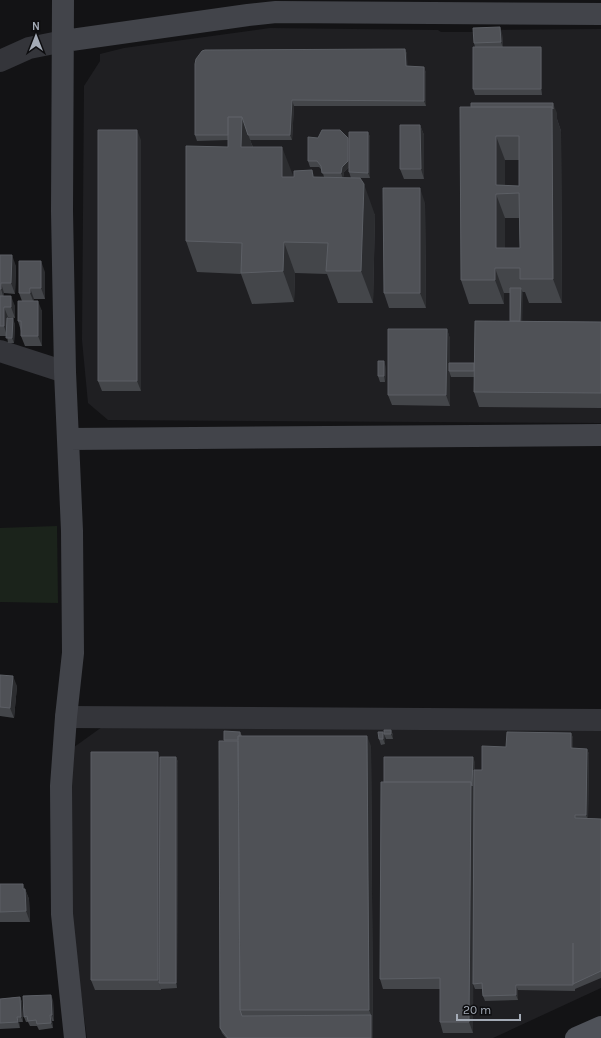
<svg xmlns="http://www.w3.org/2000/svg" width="601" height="1038" font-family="Karla,sans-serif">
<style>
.built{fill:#1f1f22}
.green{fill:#1b231b}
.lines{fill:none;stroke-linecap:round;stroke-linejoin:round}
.street{stroke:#34353a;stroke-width:22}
.secondary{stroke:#42444a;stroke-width:22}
.primary{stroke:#4f5259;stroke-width:22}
.wall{fill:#44464a;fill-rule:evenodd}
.shaded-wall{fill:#2c2d30}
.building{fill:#4f5156;stroke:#5c5f65;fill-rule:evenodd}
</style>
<rect width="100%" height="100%" fill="#131315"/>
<!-- built -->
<path class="built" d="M270,28l168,2 3,2h32l3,-2 125,-1v394l-493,-3 -20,-17 -6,-63 2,-254 16,-25v-7l24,-6z
M102,727l499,1v260l-108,50h-406l-15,-110 -2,-178z"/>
<!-- green -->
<path class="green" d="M57,526l1,77 -58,-1v-74z"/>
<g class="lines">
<!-- street -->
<path class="street" d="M0,61l29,-13 35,-7
M0,351l65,21
M66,717l535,3"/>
<!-- secondary -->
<path class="secondary" d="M63,0l-1,211 3,161 7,159 1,122 -7,64 -5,69 1,128 13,124
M64,41l184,-26 28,-3 325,2
M69,439l532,-4"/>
<!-- primary -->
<path class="primary" d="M576,1038l25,-11"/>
</g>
<!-- wall -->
<path class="wall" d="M502,33l1,14h38l1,5v43h-67l-2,-6 2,-42 -1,-4z
M405,49l2,5v12l17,1 2,6v33h-132l-2,34h-42l3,7 40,30h31l-2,-7 -3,-3h-9l-2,-6 41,-21 19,-8 2,5v41h-19l-2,-6v-5l-5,5 -1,6 32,37 -2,88h-35l-11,-29 -32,-1 -1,29 -42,2 -11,-30 -44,-2 -11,-31 42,-94v-7l-31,1 -2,-6z
M460,107l97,6v6l4,12 1,172h-33l-4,-11h-3v29l79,1v86l-122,-1 -5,-15v-15h-23l-1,-3v32l-58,-1 -4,-10 59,-66 3,10v24h24l36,-42v-28h-6v11h-35l-8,-24zM505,160h14v26h-14zM505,218h14l1,30h-15z
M420,125l4,10v44h-20l-4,-10z
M141,140v251h-39l-4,-10z
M425,203l1,105h-37l-5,-15z
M0,255l16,11 -1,28 -11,-1v3l11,10v12l-7,-1v1l7,6 -1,19h-6l-1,-7h-7z
M45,272v27h-11v2l8,10v35h-17l-4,-10v-5l-3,-10 4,-20 -3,-8z
M386,367l-1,15h-5l-2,-6z
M0,675l17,11 -3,32 -14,-2z
M391,730l2,5v4h-7l-2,-5z
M240,732l2,4 129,10 2,292h-147l-4,-5 -2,-5 4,-288z
M383,732l2,5v7l-4,1 -2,-6z
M571,733l2,5v10l14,1 2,5 -1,64 13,1v159l-26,11v-2v4l-57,-1v10l-33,1 -2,-5 -1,-7h-7l-2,-5v-3v52h-30l-3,-11v-33h-57l-3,-10 4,-197 91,-20v8h7l24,-23z
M176,757l2,5 -1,226 -16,1v1h-66l-4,-10z
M0,884l25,5 4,10 1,23h-30z
M20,997l2,5 1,20h-4l1,6 -20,1v-30z
M53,1000l1,21h-2l1,7 -14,2 -2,-4h-7l-2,-4h-2l-2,-5z"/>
<!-- shaded-wall -->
<path class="shaded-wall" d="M500,27l2,6 1,15 -2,-6z
M541,47l1,5v43l-1,-6z
M405,49l2,5 1,18 -2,-6z
M424,67l2,6v33l-2,-5z
M292,100l2,6 -2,34 -2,-5z
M553,103l4,10v6l4,12 1,172 -9,-24 -1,-172z
M242,117l11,31 -12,-1z
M420,125l4,10v44l-3,-10z
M137,130l4,10v251l-4,-10z
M368,132l2,5v41l-2,-5z
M496,136l9,24v34l-9,-9z
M348,138l2,5v23l-6,6 -1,7 -2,-6z
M282,147l12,31 -12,-1z
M312,170l12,31 -11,-24z
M364,184l11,31 -2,88 -12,-32z
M420,188l5,15 1,105 -6,-15z
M496,194l9,24v50l-9,-20z
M284,242l11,31 -1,29 -11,-31z
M12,255l4,11 -1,28 -4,-11z
M41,261l4,11v27l-4,-11z
M495,268l9,25v11l-9,-24z
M1,283l3,10v6l-3,-10z
M30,288l4,11v4l-4,-10z
M521,288l2,5 -1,42 -2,-5z
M11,296l4,10v12l-4,-11z
M38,301l4,10v35l-4,-10z
M4,307l4,10 -1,19 -3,-10z
M13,318l2,6 -1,19 -2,-5z
M447,329l3,10v32h-1l1,3v32l-4,-11z
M384,361l2,6 -1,15 -1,-6z
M13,676l4,10 -3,32 -4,-10z
M391,730l2,5v4l-2,-5z
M383,732l2,5v7l-2,-5z
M571,733l2,5v15l-2,-5z
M367,736l4,10 2,292h-2v-23l-2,-5z
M587,749l2,5 -1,66 -2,-5z
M158,752l4,11 -3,220 2,7 -3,-10z
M176,757l2,5 -1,226 -1,-5z
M473,757l2,5 -2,271 -4,-11 2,-240z
M23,884l6,15 1,23 -4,-11z
M516,985l2,5v10l-2,-5z
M51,995l2,5 1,21 -2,-6z
M20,997l2,5 1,20 -2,-5z
M50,1015l2,6 1,7 -2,-5z
M17,1017l2,5 1,6 -2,-6z"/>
<!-- building -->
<path class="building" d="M500,27l1,15 -27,1 -1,-15z
M473,47h68v42h-68z
M405,49l1,17 18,1v34l-132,-1 -2,35h-42l-6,-18h-14v18h-33v-71l1,-5 6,-8 3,-1z
M471,103h82v6l-1,-2h-81z
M460,107h92l1,172h-33v-11h-25v12h-34zM496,136h23v50l-23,-1zM519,193l1,55h-24v-54z
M228,117h14l-1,30h41v30h12v-6l18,-1 1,7 47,1 4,6 -3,87h-35l2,-28 -44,-1 -1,29 -42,2 1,-30 -56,-2v-95l42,1z
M400,125h20l1,44h-21z
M98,130h39v251h-39z
M322,130h18l8,8v23l-6,6 -1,6h-19l-1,-7 -4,-5h-9v-24l10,1z
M349,132h19v41l-19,-1z
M383,188h37v105h-36z
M0,255h12l-1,28h-10v6h-1z
M19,261h22v27h-11v5h-11z
M510,288h11l-1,33h-10z
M0,296h11v11h-7v19h-4z
M18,301h20v35h-17v-15h-3z
M7,318h6l-1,20h-6z
M475,321l126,1v71l-127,-1z
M388,329h59l-1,66h-58z
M378,361h6v15h-6z
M449,363h25v8h-25z
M0,675l13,1 -3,32 -10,-1z
M384,730h7v4h-7z
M224,731l16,1v4h-2v4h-14z
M378,732h5v7h-4z
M507,732l64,1v15l16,1 -1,66h-11v3l26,1v152l-28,13v-41v42h-57v10l-33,1 -1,-13 -9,1 1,-214h8v-24l24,1z
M238,736h129l2,274h-129z
M219,741h19l2,269 2,6 129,-1v23h-143l-8,-10z
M91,752h67v228h-67z
M160,757h16v226h-17z
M384,757h89l-1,29 -1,-4h-87z
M381,782h90l-2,240h-29v-44l-60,1z
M0,884h23v5h2l1,22 -26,1z
M51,995l1,20h-2l1,8 -14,1 -1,-4 -8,1 -1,-5 -3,1 -1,-21z
M20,997l1,20h-4l1,5 -18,1v-24z"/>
<!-- north arrow -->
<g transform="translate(36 36)" stroke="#0e0e10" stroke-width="3" paint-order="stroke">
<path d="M0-3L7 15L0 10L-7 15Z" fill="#a4abb6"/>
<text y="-6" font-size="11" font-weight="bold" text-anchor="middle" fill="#a4abb6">N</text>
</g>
<!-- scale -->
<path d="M457 1014v6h63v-6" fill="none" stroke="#a4abb6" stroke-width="2"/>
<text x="463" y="1014" font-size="12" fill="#a4abb6" stroke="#0e0e10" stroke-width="3" paint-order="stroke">20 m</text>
</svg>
